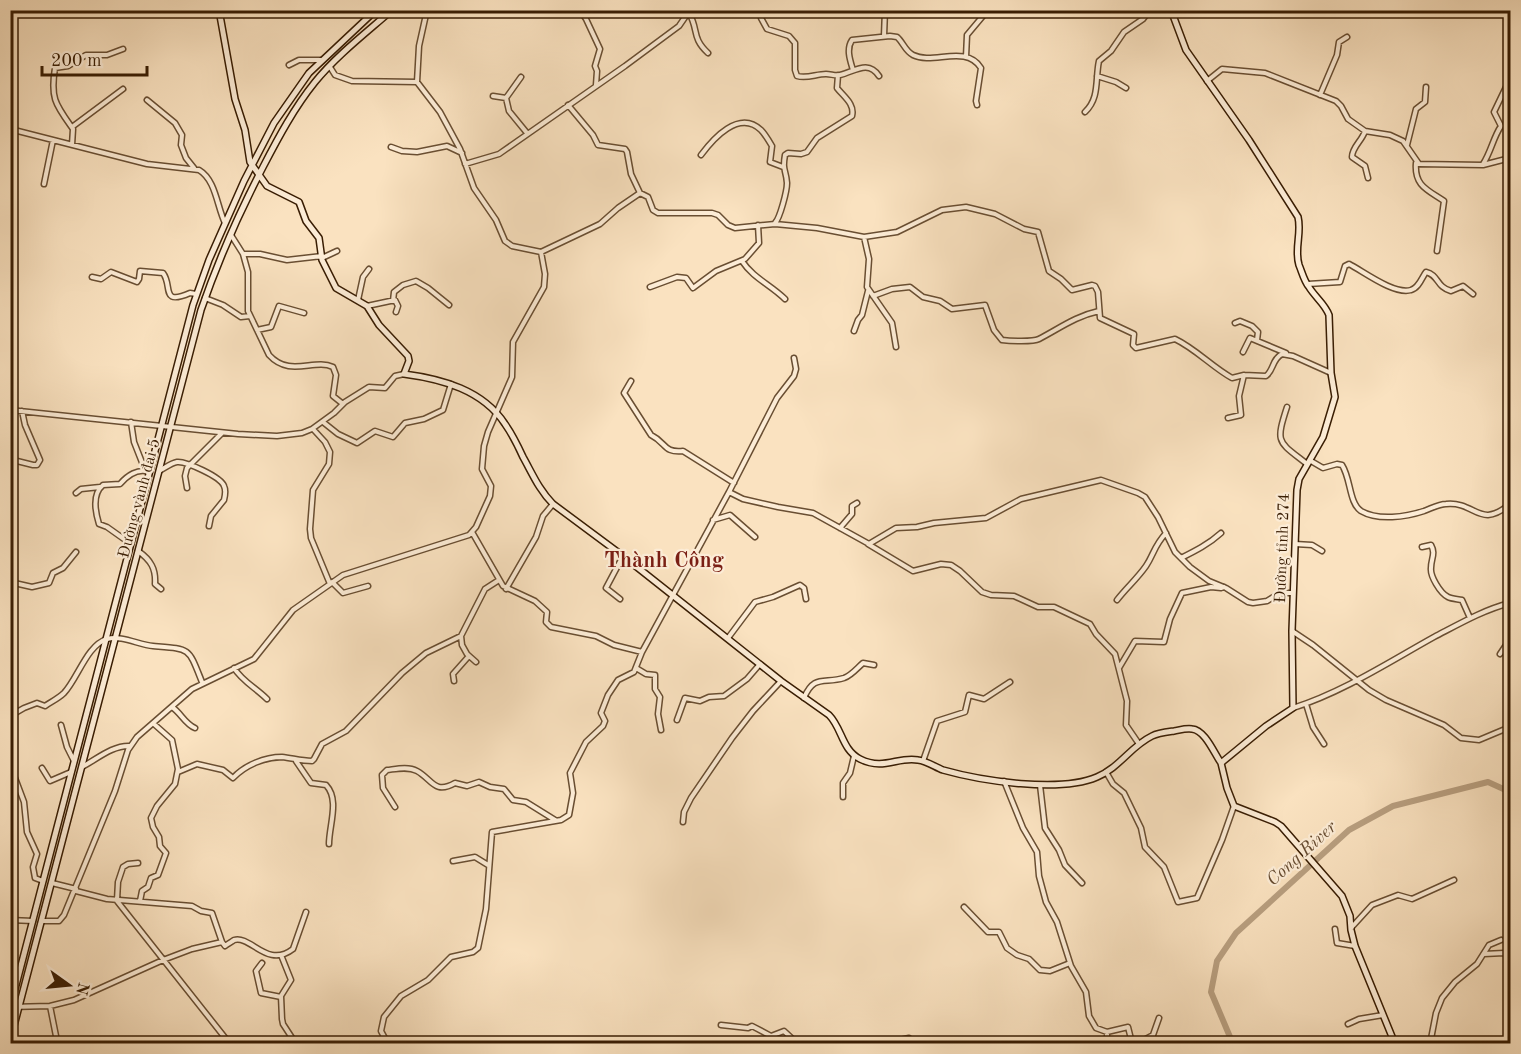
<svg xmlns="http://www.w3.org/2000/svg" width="1521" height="1054" font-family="'Old Standard TT',serif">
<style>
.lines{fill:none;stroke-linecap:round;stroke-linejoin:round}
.river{stroke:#b89f80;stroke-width:6}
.street-casing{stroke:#694e32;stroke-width:7}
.secondary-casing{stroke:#391d03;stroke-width:8}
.street{stroke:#fcecd6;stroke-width:4}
.secondary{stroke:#fcecd6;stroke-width:5}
.labels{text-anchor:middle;stroke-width:4.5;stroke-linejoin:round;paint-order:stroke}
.street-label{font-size:16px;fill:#391d03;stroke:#fcecd6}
.water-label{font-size:18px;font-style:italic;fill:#654a2f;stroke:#fcecd6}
.district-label{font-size:22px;font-weight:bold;fill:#7a1f14;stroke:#fcecd6}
</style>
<rect width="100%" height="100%" fill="#fae2c0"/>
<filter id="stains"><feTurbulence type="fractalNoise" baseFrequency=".00333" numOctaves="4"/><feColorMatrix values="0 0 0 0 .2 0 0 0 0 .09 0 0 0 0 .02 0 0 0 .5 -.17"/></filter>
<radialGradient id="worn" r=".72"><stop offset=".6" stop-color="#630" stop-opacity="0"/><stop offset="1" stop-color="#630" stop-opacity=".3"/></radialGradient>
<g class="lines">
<!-- river -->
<path class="river" d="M1233,1044l-22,-52 6,-31 19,-28 113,-103 44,-24 95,-24 22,10"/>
<!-- street casing -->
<g class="street-casing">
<path id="street" d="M427,10l-8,36 -2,36 23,30 20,37 14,39 22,32 9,21 7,5 29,6 59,-28 18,-16 22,-15 8,4 5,13 5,3h54l6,2 10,10 7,3 40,-4 42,4 47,9 33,-5 45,-22 24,-3 29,7 29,15 14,3 11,39 12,8 11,11 20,-5 3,1 3,6 2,26 34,16 -1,11 3,3 39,-9c21,10 37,28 57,39l12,-3 22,1c8,-6 6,-17 16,-22l11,2 38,17
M580,10l6,9 14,30 -5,17 2,5 -1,14
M764,10l-3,8 6,11 22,7 6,7v27l2,6c10,3 19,-2 29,-2 5,0 9,2 14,1 14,-3 28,-16 39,1
M689,13c10,17 2,24 19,40
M884,36l1,-26
M966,57l1,-22 21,-25
M289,65l10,-5h22
M330,67l5,8 17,6 65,1
M853,70c-3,-10 -7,-21 -1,-30l38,-4 7,1c6,5 8,14 16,18 20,10 53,-11 68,13l-5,33 1,4
M1097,76l19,6 10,6
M1207,81l15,-12 43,4 71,28 5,5 7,13 17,12 25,4 13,6 16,23 64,1 27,-7
M1320,95l17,-40 2,-13 8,-5
M493,96l13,2 15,-21
M506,98l3,13 18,22
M147,100l28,23 7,12 -1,10 5,13 8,10
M568,105l25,30 5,10 27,4 2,3 4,22 9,19
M1085,112c15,-14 10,-33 14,-51l12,-10 13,-19 19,-13 7,-9
M72,127l51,-38
M10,129l137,35 52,6c17,10 18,37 26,53
M1365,131c-3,10 -13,16 -13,26l13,9 3,12
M72,145l1,-16c-17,-24 -23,-30 -18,-61l13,-2 18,-11h21l16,-6
M1407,145l9,-36 9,-7 1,-15
M391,147l11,4 15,1 30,-6 15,7
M701,155c12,-16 38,-46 60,-25 4,4 8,11 11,16l-2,16 13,5
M1416,163c-2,23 12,27 28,38l-7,50
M465,164l34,-10 126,-88 54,-40 11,-16
M1483,164c8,-12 10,-26 18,-38l-7,-14 12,-25 4,-3
M44,184l9,-44
M775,223c5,-5 12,-32 12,-40 -1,-14 -5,-12 -2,-28l3,-2 13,1 6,-2 10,-14 35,-22c3,-12 -8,-19 -15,-28l1,-13
M231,235l12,19 5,18v39l21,44c21,23 45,3 64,12l3,8 -3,21 10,8
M864,237l5,22 -2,28 25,36 4,24
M243,254h17l27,6 35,-4
M322,258l15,-7
M742,261c11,17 29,24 43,38
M92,277l9,2 10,-7 26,10 2,-3 1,-8 23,2c10,13 -3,33 27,20l6,1
M1308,284l32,-2 5,-16 4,-2c14,7 45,31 62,26 8,-2 11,-13 15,-18 13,3 10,15 25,19l12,-5 10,8
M650,287l27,-10 9,1 7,10 23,-17 29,-12 14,-16 -1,-18
M873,296l19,-7 18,-2 13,10 17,4 12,8 33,-4 9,25 8,10c8,1 31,2 37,-1 21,-11 37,-23 60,-28
M205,298l18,7 18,12 9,-1
M358,300l5,-23 6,-8
M393,301l1,-9 9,-7 13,-4 12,7 21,17
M367,306l28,-6 3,6 -2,6
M1235,323l5,-2 12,5 6,6 -1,8
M257,330l14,-3 8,-21 25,7
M854,331l4,-11 4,-5 6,-24
M1243,352l7,-14 36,15
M631,381l-7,12 27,42c16,8 12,18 32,16l51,32
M10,402l3,8
M1287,407c-12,37 -9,34 20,57
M10,410l228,24 39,2 25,-3 10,-4 22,-16 11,-11 24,-15 16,1 10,-12 9,-2
M1228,418l13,-3 -2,-19 5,-21
M131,422l3,20 11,28
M323,422l15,12 19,9 18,-12 18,6 12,-14 19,-4 19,-9 8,-26
M313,429l12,13 5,10 -1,12 -16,26 -3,39 1,9 19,46
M13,460l20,5h4l3,-5 -15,-35 -3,-14
M1311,461l12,7 14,-4 5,1c9,14 7,38 19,46 17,10 45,6 63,0 8,-3 15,-7 22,-7 30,-3 33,26 64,0
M159,471c6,-3 12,-8 18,-9 9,-1 44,15 47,24 2,4 1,10 0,14l-13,16 -2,10
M187,488l-2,-12 2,-8 35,-35
M729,492l14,7 35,8 35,6 56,31 27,-16 21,-1 17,-4 52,-5 35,-19 80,-19 37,13 7,4 13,20 17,35 15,15 19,14 17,7 22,14 5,1 14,-2 13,-8h12
M76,493l5,-4 19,-2
M713,520l17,-5 25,22
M840,528l12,-14v-8l5,-3
M472,532l31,54 32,15 12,11 -1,10 5,5 45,9 18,9 28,7
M131,544l-24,-17 -8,-3c-4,-13 -7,-30 4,-39l17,-1c7,-8 18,-16 29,-12
M868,544l45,27 28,-7 10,1 9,6 22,21 9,3 23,1 24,11h16l36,17 6,10 19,20 12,47 -1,24 13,19
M1295,544l17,1 10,6
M1422,547l9,-2c5,9 0,13 0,23 -1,8 9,25 17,29 4,2 10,2 14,3l8,18
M138,551c13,9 18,18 17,33l6,5
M1181,558c14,-7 28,-14 40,-25
M10,582l22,5 17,-4 4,-10 10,-5 13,-16
M332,582l11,11 25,-7
M506,589l30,-52 7,-21 10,-12
M620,599l-14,-11 17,-32
M1117,600c9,-12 20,-21 29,-34 8,-12 8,-20 20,-33
M1292,631l21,14 56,45 17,10 58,25 17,13 18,2 31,-13
M728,638l27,-36 18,-5 27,-12 4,3 2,11
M1500,654l10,-15
M476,662l-9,-8 -5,-9 -1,-9 24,-47 14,-9
M234,668c8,13 22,20 33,31
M636,668l10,6 9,1v14l5,8 -2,17 3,16
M1119,668l16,-27 29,1 6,-23 12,-26 29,-6 10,1 3,-1
M454,681l-1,-7 16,-18
M804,698c10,-24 20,-14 40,-20 8,-3 13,-10 19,-15l11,2
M1306,704l7,23 11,17
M172,707c9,6 13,17 23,21
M1293,708c50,-16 96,-46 141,-71 25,-13 49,-27 76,-34
M10,716l14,-8 13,-5 8,3c6,-4 14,-8 19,-13 14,-15 23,-48 43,-54 15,-4 32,6 46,7 38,3 35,1 49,36
M677,720l8,-22 15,3 9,-4 15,-1 23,-17 13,-15
M61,725l6,22 7,14
M296,761l15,22 15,2c14,15 3,40 3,59
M923,761l14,-40 28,-9 4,-17 15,4 26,-17
M82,767c15,-8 31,-22 48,-21
M42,768l8,13 21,-9
M178,772l19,-8 26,6 10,8c12,-13 32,-21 49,-21 10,1 19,4 30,4l2,-2 8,-15 24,-13 56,-58 24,-20 35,-17
M1106,772l7,12 11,9 17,35 4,19 19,20 14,35 19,-4 25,-58 12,-34
M10,775l5,3 9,24 3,30 10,22 -4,13 2,11 8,3
M1004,781l19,47 14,24 2,24 7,26 11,20 14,44 15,26 3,24 7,12 11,4 21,-5 3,12 9,3 13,-7 6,-17
M1040,785l5,43 14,22 6,15 17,18
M843,797v-14l7,-10 4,-17
M395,807l-12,-19 -1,-13 5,-5c9,-1 21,-4 30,1 15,8 17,24 38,12l12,3 12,-4 11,5 14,2 9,11 13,2 29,18
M683,822l1,-10 7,-14 41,-60 21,-27 28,-30
M453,861l22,-4 13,8
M52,883l24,6
M76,891l31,8 85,7 9,5 11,2 10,29 3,4c1,-1 8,-5 9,-6 17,-5 33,29 59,9l13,-37
M117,900l1,-18 5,-15 5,-3 10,-1
M117,901l113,143
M140,901l2,-10 6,-4 3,-9 7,-3 8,-22 -6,-7 -1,-9 -6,-10 -2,-9 6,-12 18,-22 3,-15 -6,-29 -18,-16
M964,907l24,25h11l8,16 10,7 12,4 11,11 10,1 20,-8
M10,920l23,1
M42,921h17l5,-6 51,-124 13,-41 9,-13 55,-48 62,-30 39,-49 50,-35 126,-40 7,-8 14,-31 1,-10 -9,-17 2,-23 4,-14 24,-55 1,-35 31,-55 1,-13 -4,-22
M1351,928l21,-23 26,-10 14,4 42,-19
M1335,929l2,14 18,3
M1484,954l20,-1 6,8
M281,955l10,25 -10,16 1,23 1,5 13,20
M262,963l-6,8 5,22 20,4
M50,1006l6,30 -1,8
M10,1007l40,-1 24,-6 89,-40 29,-11 30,-7
M1348,1024l11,-5 24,-4
M721,1025l27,3 4,-2 19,10 13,-5 14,13
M1107,1032v12
M388,1044l-7,-13 3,-14 17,-21 27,-16 23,-23 22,-5 5,-4 8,-39 6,-77 69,-12 8,-5 4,-22 -3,-20 16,-31 17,-16 2,-5 -4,-8 7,-18 10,-15 16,-8 8,-20 87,-160 48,-94 17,-22 2,-7 -2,-11
M882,1044l27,-6 6,6
M1430,1044l6,-31 6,-15 13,-16 22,-18 12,-19 12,-5"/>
</g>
<!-- secondary casing -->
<g class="secondary-casing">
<path id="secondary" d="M219,10l16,89 10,31 5,32 17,24 32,16 7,19 13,17 3,22 14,28 31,18 12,19 29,31 1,5 -5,13c38,5 79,16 101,50 7,10 13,22 18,33 9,16 16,33 30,47l70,52 158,125 48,34c13,13 13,35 31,44 24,12 38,-3 58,1 9,1 17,7 25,10 39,11 117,23 154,7 22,-9 34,-31 55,-41 6,-3 15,-4 22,-5 6,-1 12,-3 18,-2 13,1 22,24 29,34
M1171,10l15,40 63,90 49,77c4,16 -4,32 1,48 3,7 5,16 10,22 6,10 16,17 20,28l2,58 4,24 -12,40 -24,42 -2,11 -5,141 1,77 -27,18 -45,37 6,25 7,18 41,16 6,4 61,70 8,20 1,14 4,16 40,98
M10,1008l183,-703 16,-45 35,-79 30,-58 35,-50 67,-63
M10,1041l191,-731c17,-49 38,-97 62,-143 15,-29 31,-59 52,-85 21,-26 52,-50 77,-72"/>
</g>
<!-- street -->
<use href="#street" class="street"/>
<!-- secondary -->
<use href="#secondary" class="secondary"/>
</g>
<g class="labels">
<!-- street labels -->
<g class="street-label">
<text transform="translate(138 498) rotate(-75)" y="6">Đường vành đai 5</text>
<text transform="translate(1281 548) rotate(-88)" y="6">Đường tỉnh 274</text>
</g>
<!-- water labels -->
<g class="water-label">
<text transform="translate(1301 853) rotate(-42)" y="6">Cong River</text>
</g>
<!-- district labels -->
<g class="district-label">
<text x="664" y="567">Thành Công</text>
</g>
</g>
<!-- margin -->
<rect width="1521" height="1054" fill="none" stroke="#fae2c0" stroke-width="36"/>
<rect x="12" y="12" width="1497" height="1030" fill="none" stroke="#391d03" stroke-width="3"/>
<rect x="18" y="18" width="1485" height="1018" fill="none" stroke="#391d03" stroke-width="1.5"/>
<!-- north arrow -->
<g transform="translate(69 985) rotate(105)" stroke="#fcecd6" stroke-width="4.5" paint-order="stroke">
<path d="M0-4.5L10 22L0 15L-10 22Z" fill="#391d03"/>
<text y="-9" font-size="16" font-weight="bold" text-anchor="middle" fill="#391d03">N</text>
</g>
<!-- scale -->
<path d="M42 66v9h105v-9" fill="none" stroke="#391d03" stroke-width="3"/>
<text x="51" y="66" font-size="18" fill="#391d03" stroke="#fcecd6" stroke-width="4.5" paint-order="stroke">200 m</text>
<rect width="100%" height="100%" filter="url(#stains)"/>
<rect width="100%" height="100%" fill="url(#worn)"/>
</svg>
